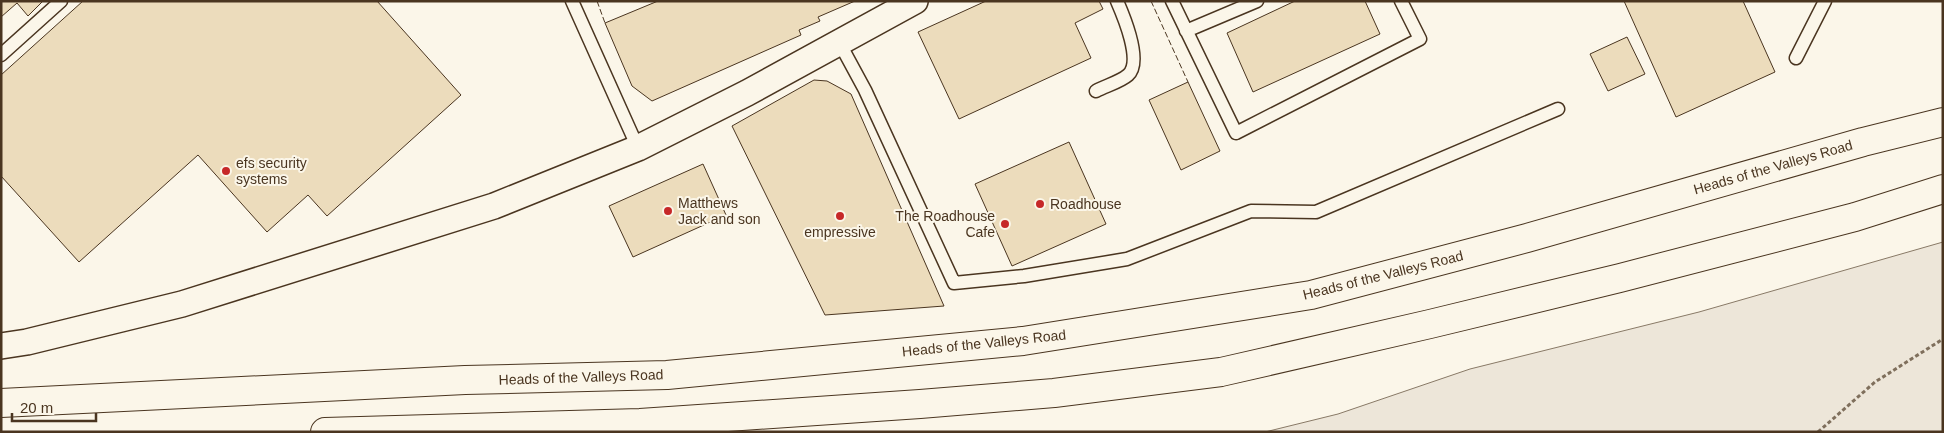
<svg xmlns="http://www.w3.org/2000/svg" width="1944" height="433" font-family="Arial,sans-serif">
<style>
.green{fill:#ede6d9;stroke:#887966}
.building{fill:#ecdcbc;stroke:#4a3520}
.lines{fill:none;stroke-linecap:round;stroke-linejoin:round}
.lane-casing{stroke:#4a3520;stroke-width:15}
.street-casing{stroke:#4a3520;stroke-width:28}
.highway-casing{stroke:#4a3520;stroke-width:30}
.path{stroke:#7f6f5c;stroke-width:3;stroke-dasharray:4 2.5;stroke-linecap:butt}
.lane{stroke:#fbf6e9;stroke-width:12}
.street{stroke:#fbf6e9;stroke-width:25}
.highway{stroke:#fbf6e9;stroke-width:28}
.fence{stroke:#4a3520;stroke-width:1;stroke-dasharray:6 2.5;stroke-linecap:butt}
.poi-dot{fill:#c62828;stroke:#fbf6e9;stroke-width:2}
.labels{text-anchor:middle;stroke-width:4;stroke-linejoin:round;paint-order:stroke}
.poi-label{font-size:14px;fill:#4a3520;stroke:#fbf6e9;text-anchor:start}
.street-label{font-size:14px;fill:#4a3520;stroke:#fbf6e9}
</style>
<rect width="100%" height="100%" fill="#fbf6e9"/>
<!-- green -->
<path class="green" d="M1943,242v190h-678l73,-18 132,-45 229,-57z"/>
<!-- building -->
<path class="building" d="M1,1h42l-15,15 -11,-13 -16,14z
M83,1h294l84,94 -134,121 -19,-21 -41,37 -69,-77 -119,107 -78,-86v-101z
M658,1h197l-37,16 2,4 -21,9 2,5 -149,66 -20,-15 -27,-63z
M986,1h113l4,8 -28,14 16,35 -132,61 -41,-87z
M1295,1h70l15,33 -127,58 -26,-59z
M1624,1h119l32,71 -99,45z
M1627,37l18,37 -37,17 -18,-37z
M814,80l13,1 24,13 93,212 -119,9 -93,-189z
M1188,82l32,69 -39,19 -32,-70z
M1069,142l37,82 -94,42 -37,-82z
M703,164l23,51 -93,42 -24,-51z"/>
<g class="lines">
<!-- lane casing -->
<g class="lane-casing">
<path id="lane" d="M572,1l66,147
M1172,1l64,132 184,-94 -19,-38
M1186,31l71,-30
M839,42l26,48 89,193 70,-7 103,-17 124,-48 65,1 242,-103
M1,55l60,-54
M1796,58l29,-57
M1096,91c9,-5 24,-9 32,-16 15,-13 -4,-58 -11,-74"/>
</g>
<!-- street casing -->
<g class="street-casing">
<path id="street" d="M1,346l26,-4 155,-38 312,-98 144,-58 109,-55 168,-92"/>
</g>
<!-- highway casing -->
<g class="highway-casing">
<path id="highway" d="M1,403l464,-23 202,-5 356,-34 288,-46 216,-57 336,-96 80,-20
M325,432l315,-9 280,-19 134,-11 167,-21 209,-48 190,-46 235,-61 88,-28"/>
</g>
<!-- path -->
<path class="path" d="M1818,432l57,-50 68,-43"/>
<!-- lane -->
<use href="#lane" class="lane"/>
<!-- street -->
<use href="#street" class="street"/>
<!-- highway -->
<use href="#highway" class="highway"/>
<!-- fence -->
<path class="fence" d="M597,1l8,22
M1151,1l37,81"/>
</g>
<!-- markers -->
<g class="poi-dot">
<circle cx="226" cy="171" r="5"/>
<circle cx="1040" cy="204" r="5"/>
<circle cx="668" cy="211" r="5"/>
<circle cx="840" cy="216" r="5"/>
<circle cx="1005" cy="224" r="5"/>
</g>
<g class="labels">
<!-- poi labels -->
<g class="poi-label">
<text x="236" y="168">efs security<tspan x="236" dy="16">systems</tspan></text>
<text x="678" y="208">Matthews<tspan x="678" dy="16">Jack and son</tspan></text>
<text x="1050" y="209">Roadhouse</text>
<text x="995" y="221" text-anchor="end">The Roadhouse<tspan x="995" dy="16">Cafe</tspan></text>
<text x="840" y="237" text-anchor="middle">empressive</text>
</g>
<!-- street labels -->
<g class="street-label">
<text transform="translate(1773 167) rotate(-16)" y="5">Heads of the Valleys Road</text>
<text transform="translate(1383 275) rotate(-14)" y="5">Heads of the Valleys Road</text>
<text transform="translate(984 343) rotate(-6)" y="5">Heads of the Valleys Road</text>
<text transform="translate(581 377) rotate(-2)" y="5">Heads of the Valleys Road</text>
</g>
</g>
<!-- border -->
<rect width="1944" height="433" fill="none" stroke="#4a3520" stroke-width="5"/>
<!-- scale -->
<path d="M12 413v8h84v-8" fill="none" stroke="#4a3520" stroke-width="2.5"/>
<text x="20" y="413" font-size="15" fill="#4a3520" stroke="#fbf6e9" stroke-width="4" paint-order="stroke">20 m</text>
</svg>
